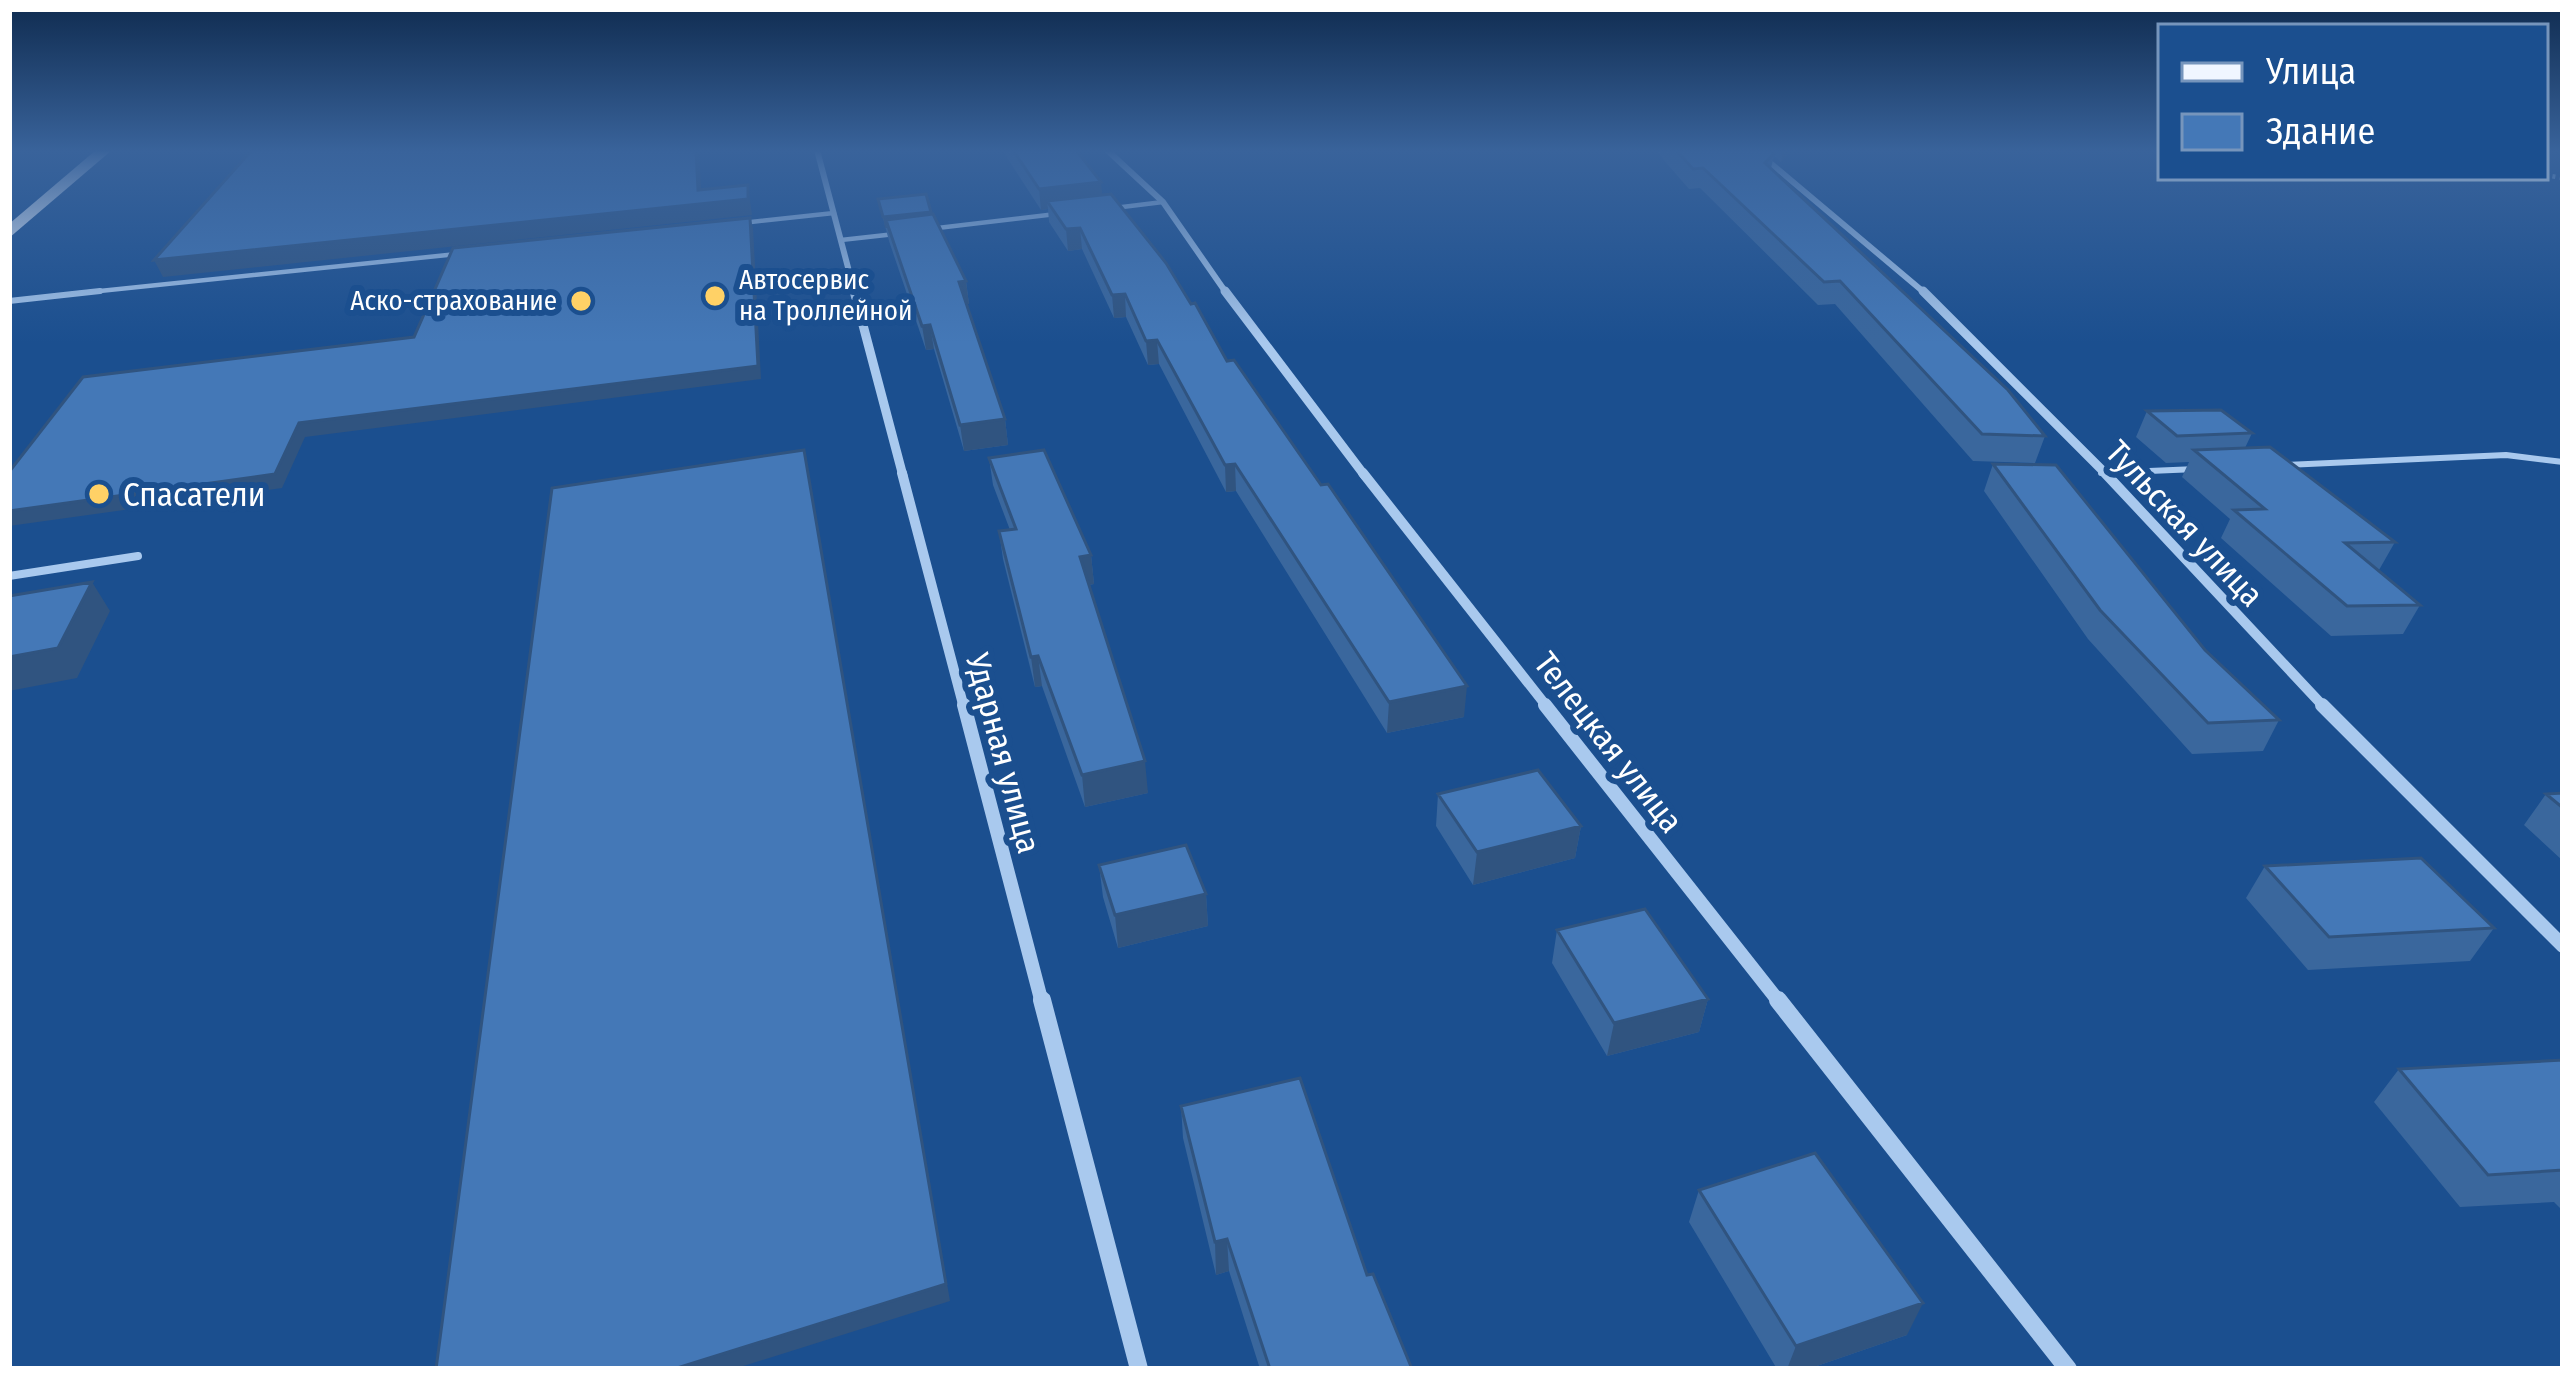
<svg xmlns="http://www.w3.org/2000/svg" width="2572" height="1378" font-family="'Fira Sans Condensed',sans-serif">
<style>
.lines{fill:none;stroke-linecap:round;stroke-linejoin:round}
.path{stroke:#a9c9ee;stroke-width:4.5;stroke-dasharray:3 4.5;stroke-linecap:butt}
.service-far2{stroke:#a9c9ee;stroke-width:4.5}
.service-far1{stroke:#a9c9ee;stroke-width:6}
.service{stroke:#a9c9ee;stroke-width:8}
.minor-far4{stroke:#a9c9ee;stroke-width:6}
.minor-far3{stroke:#a9c9ee;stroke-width:9}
.minor-far2{stroke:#a9c9ee;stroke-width:10}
.minor-far1{stroke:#a9c9ee;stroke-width:14}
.minor{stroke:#a9c9ee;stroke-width:18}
.primary{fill:#f0f6ff;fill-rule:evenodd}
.wall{fill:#3a679d}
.shaded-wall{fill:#305480}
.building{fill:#4478b7;stroke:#305480;stroke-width:3}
.poi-dot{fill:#ffd166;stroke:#1b4f8f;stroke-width:4.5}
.labels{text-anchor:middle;stroke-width:12;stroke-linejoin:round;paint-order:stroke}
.far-poi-label{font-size:27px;fill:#fff;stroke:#1b4f8f;text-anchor:start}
.poi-label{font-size:33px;fill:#fff;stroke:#1b4f8f;text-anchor:start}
.street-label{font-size:33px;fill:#fff;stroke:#1b4f8f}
</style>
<rect width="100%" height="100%" fill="#1b4f8f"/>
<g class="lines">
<!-- path -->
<path class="path" d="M2545,175l18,3"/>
<!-- service-far2 -->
<path class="service-far2" d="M1114,208l49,-6
M742,223l92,-10
M929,229l127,-15
M841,240l54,-6
M71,294l386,-40"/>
<!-- service-far1 -->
<path class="service-far1" d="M9,301l91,-10
M2286,465l220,-10 57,7
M2101,473l96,-4"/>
<!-- service -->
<path class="service" d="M9,576l129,-20"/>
<!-- minor-far4 -->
<path class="minor-far4" d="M817,150l38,144
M1107,150l56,52 64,92
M1755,150l171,144"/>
<!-- minor-far3 -->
<path class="minor-far3" d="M854,291l49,185
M1225,291l140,185
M1923,291l185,185"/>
<!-- minor-far2 -->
<path class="minor-far2" d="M902,473l62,235
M1363,473l185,235
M2105,473l220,235"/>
<!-- minor-far1 -->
<path class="minor-far1" d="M964,705l78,298
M1545,705l235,298
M2322,705l241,241"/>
<!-- minor -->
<path class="minor" d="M1042,1000l97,369
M1778,1000l290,369"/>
<!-- primary -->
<path class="primary" d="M96,150h16l-103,88v-14z"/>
</g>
<!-- wall -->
<path class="wall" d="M1002,150h74l26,45 125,166 237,356 -77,16 -151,-242 -10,1 -67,-128 -11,1 -22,-48 -12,1 -32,-69 -14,2 -19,-29 -1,-13 -7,1z
M1655,150h136l-10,12 -7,-6 -3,12 274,268 -10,27 -62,-2 -138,-157 -17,1 -118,-117 -11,1z
M878,199l53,13 35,69 3,23h-2l38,115 3,26 -44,6 -30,-102 -8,1 -37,-109z
M2147,411l105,22 -7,15 150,94 -16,28 41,35 -17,29 -72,2 -110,-98 9,-19 -48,-42 7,-15 -23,1 -30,-26z
M989,458l102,97 3,29 -5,1 59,208 -63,14 -43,-121 -7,1 -32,-128 -4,-28 11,-1 -17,-45z
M1993,464l212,186 74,70 -16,31 -71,3 -104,-115 -104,-148z
M2563,793v68l-39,-36 22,-31z
M1438,794l143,32 -6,32 -102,27 -37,-59z
M1099,865l107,29 2,32 -90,22 -15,-51z
M2265,866l229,62 -24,33 -162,9 -62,-72z
M1557,930l151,69 -9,33 -92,24 -55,-93z
M2563,1060v151l-9,-9 -94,5 -86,-105 25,-33z
M1181,1106l186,169 45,94h-152l-31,-98 -13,4 -33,-137z
M1699,1190l208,145 -99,34h-31l-88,-147z"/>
<!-- shaded-wall -->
<path class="shaded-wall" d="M696,150h3l3,54 46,-19 4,30 -589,62 -9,-17z
M1783,150h8l-10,12z
M1101,182l2,20 -56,-1 1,8 -7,1 -2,-21z
M931,212l2,10 -47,-2 1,8h-2l-2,-11z
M750,218l3,10 8,151 -456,58 -23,51 -273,38v-15l290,-88z
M1080,228l2,21 -14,2 -2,-22z
M966,281l3,23 -6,1 -4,-23z
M1125,294l1,23 -12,1 -2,-23z
M930,325l4,24 -8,1 -4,-24z
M1157,340l2,24 -11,1 -2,-24z
M1005,419l3,26 -44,6 -4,-26z
M807,464l143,837 -216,68h-60z
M1235,464l1,27 -10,1 -1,-27z
M1091,555l3,29 -11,2 -3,-29z
M92,582l18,29 -33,67 -68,13v-34z
M1038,656l4,30 -7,1 -4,-30z
M1467,686l-3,31 -77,16 2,-31z
M1145,761l3,32 -63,14 -3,-32z
M1581,826l-6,32 -102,27 4,-33z
M1206,894l2,32 -90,22 -3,-33z
M1708,999l-9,33 -92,24 7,-33z
M1227,1239l2,32 -13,4 -1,-33z
M1923,1303l-16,32 -99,34h-21l9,-23z"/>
<!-- building -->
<path class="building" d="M252,150h444l2,40 50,-5v14l-594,61z
M1013,150h63l25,32 -62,7z
M1676,150h95l3,3 -9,10 243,227 37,46 -63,-2 -142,-153 -16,1 -121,-114 -10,1z
M926,194l5,18 -48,5 -5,-18z
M1111,194l55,69 25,41 4,-1 32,58 7,-1 87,125 7,-1 139,202 -78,16 -154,-238 -10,1 -68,-125 -11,1 -21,-47 -13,1 -32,-67 -14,1 -19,-28z
M933,214l33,67 -7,1 46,137 -45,6 -30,-100 -8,1 -36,-106z
M750,218l8,148 -459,57 -24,51 -266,37v-39l74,-95 331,-40 39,-89z
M2221,410l31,23 -75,3 -30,-25z
M2270,447l125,95 -50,1 75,62 -73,1 -113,-96 31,-1 -71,-59z
M804,450l142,834 -272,85h-238l116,-881z
M1044,450l47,105 -11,2 65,204 -63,14 -44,-119 -7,1 -32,-126 17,-2 -27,-71z
M1993,464l63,1 149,185 74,70 -71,3 -108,-113z
M92,582l-34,66 -49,9v-61z
M1538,770l43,56 -104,26 -39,-58z
M2563,793v15l-17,-14z
M1186,845l20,49 -91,21 -16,-50z
M2421,858l73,70 -165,9 -64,-71z
M1645,909l63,90 -94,24 -57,-93z
M2563,1060v110l-75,5 -89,-106z
M1300,1078l67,197 6,-1 39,95h-142l-43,-130 -12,3 -34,-136z
M1815,1153l108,150 -127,43 -97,-156z"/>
<!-- sky -->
<linearGradient id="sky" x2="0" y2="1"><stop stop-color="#0f2b4f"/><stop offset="0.44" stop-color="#39639b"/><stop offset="1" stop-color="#39639b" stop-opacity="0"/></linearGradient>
<rect width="2572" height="343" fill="url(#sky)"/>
<!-- markers -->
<g class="poi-dot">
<circle cx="715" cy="296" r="12"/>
<circle cx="581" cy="301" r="12"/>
<circle cx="99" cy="494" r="12"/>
</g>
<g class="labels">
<!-- far-poi labels -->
<g class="far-poi-label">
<text x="739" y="289">Автосервис<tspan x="739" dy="31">на Троллейной</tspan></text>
<text x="557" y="310" text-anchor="end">Аско-страхование</text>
</g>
<!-- poi labels -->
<g class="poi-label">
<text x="123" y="506">Спасатели</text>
</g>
<!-- street labels -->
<g class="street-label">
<text transform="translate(2185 523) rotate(47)" y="12">Тульская улица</text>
<text transform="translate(1609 742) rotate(52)" y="12">Телецкая улица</text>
<text transform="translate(1004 753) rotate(75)" y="12">Ударная улица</text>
</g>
</g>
<!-- border -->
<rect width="2572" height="1378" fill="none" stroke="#ffffff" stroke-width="24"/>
<!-- legend -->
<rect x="2158" y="24" width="390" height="156" fill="#1b4f8f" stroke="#7695bc" stroke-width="3"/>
<rect x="2182" y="63" width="60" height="18" fill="#f0f6ff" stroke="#7695bc" stroke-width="3"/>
<text x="2266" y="84" font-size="36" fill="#ffffff">Улица</text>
<rect x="2182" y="114" width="60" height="36" fill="#4478b7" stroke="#7695bc" stroke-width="3"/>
<text x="2266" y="144" font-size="36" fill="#ffffff">Здание</text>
</svg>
